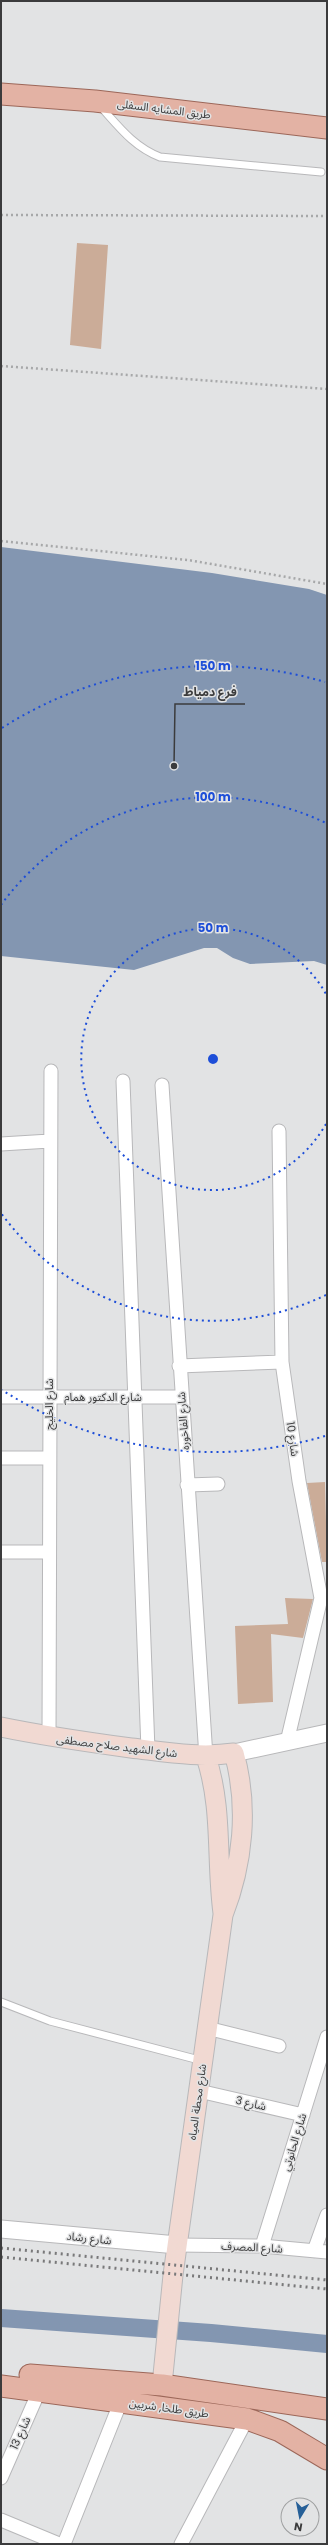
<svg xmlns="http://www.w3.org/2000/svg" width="328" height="2545" font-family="Poppins,'Noto Sans Arabic',sans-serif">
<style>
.water{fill:#8396b1}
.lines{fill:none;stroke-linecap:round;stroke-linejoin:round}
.canal{stroke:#8396b1;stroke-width:18}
.building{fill:#cbac98}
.service-casing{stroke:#b8b8ba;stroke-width:9}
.minor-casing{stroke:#b8b8ba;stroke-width:15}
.tertiary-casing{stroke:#b8b8ba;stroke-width:19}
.secondary-casing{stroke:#b8b8ba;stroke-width:21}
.primary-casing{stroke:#9c6759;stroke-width:23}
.path{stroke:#a7a8a9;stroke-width:2.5;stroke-dasharray:2 3;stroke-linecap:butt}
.service{stroke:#fff;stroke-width:7}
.minor{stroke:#fff;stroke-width:13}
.tertiary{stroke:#fff;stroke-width:17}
.secondary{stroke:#f1d9d2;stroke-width:19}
.primary{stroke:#e3b2a4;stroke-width:21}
.rail{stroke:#79797a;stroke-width:3;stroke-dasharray:2 4;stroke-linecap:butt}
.ring{fill:none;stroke:#1d4ed8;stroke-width:2;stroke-dasharray:2 4}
.labels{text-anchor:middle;stroke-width:3;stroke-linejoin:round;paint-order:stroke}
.street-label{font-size:11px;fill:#3b3b3c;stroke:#e2e3e4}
.centre{fill:#1d4ed8;stroke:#e2e3e4;stroke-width:2}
.ring-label{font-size:12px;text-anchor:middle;font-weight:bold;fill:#1d4ed8;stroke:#e2e3e4;stroke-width:3;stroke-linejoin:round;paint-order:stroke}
.leader{fill:none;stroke:#3b3b3c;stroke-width:1.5}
.callout-dot{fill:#3b3b3c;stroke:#e2e3e4;stroke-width:1.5}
.callout-label{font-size:12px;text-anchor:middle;font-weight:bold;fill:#3b3b3c;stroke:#e2e3e4;stroke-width:3;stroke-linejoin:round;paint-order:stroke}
</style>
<rect width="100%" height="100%" fill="#e2e3e4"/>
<!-- water -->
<path class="water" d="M1,547l211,26 97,16 18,6v370l-13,-4 -64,3 -17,-6 -16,-10h-13l-70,22 -133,-14z"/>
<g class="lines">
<!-- canal -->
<path class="canal" d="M1,2318l210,15 116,11"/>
</g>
<!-- building -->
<path class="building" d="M77,243l31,2 -7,104 -31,-4z
M325,1482l2,80h-5l-15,-79z
M285,1598l28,1 -10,39 -32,-4 2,68 -35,2 -3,-78 53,-2z"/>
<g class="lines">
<!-- service casing -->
<g class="service-casing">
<path id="service" d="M101,107c18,20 33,40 59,50l161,15
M1,2002l49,19 153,40"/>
</g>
<!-- minor casing -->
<g class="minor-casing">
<path id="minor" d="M123,1081l25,669
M162,1085l44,672
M279,1131l3,231 17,119 22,117 -34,144
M1,1144l49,-3
M179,1366l103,-4
M1,1397h180
M1,1458h47
M187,1485l31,-1
M1,1552h47
M49,1737l2,-666
M207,2028l72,18
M199,2091l104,24
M177,2245l85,1 65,6
M262,2246l65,-209
M314,2251l13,-36
M1,2478l39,-89
M1,2520l58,24
M64,2544l57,-143
M181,2544l66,-125"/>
</g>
<!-- tertiary casing -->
<g class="tertiary-casing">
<path id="tertiary" d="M234,1753l93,-20
M1,2229l176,16"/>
</g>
<!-- secondary casing -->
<g class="secondary-casing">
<path id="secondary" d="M1,1727c43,9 86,15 130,21 35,4 68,10 103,5 15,54 9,111 -11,162l-50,360 -11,110
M206,1757c17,51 10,104 17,156"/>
</g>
<!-- primary casing -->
<g class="primary-casing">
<path id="primary" d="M1,94l94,7 232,27
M30,2375l132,10 165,24
M1,2386l246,33 33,12 47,28"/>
</g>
<!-- path -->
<path class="path" d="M1,215l326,1
M1,366l326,23
M1,541l187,19 139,24"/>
<!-- service -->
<use href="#service" class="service"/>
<!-- minor -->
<use href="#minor" class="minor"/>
<!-- tertiary -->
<use href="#tertiary" class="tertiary"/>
<!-- secondary -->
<use href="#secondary" class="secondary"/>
<!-- primary -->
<use href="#primary" class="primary"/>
<!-- rail -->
<path class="rail" d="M1,2248l326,32
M1,2257l326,32"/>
</g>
<!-- distance rings -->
<g class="ring">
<path d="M326 1124A131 131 0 1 1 326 994"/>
<path d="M326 1295A262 262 0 0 1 1 1213M1 905A262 262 0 0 1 326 823"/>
<path d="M325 1436A393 393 0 0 1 2 1390M2 728A393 393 0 0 1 325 682"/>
</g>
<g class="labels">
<!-- street labels -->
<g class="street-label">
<text transform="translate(164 109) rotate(7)" y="4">طريق المشايه السفلى</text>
<text x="103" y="1401">شارع الدكتور همام</text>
<text transform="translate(49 1404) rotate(-90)" y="4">شارع الخليج</text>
<text transform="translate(183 1421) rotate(-94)" y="4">شارع الفاخوره</text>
<text transform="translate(293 1439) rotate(82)" y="4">شارع 10</text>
<text transform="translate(117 1746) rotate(7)" y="4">شارع الشهيد صلاح مصطفى</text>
<text transform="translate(197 2102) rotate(-82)" y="4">شارع محطة المياه</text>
<text transform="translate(251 2103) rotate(13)" y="4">شارع 3</text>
<text transform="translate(294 2142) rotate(-73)" y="4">شارع الحانوتي</text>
<text transform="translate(89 2238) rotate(6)" y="4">شارع رشاد</text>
<text transform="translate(252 2247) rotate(3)" y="4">شارع المصرف</text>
<text transform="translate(169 2408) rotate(8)" y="4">طريق طلخا, شربين</text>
<text transform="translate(20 2433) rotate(-66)" y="4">شارع 13</text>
</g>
</g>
<circle cx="213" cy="1059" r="6" class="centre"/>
<g class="ring-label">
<text x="213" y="670">150 m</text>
<text x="213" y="801">100 m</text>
<text x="213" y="932">50 m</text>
</g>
<!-- callouts -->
<path class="leader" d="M174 766L175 704H245"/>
<circle class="callout-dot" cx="174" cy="766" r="4"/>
<g class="callout-label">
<text x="210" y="696">فرع دمياط</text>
</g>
<!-- border -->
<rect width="328" height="2545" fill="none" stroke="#3b3b3c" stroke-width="4"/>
<!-- north arrow -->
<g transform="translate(300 2517) rotate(190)"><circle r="19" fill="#e2e3e4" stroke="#9fa0a1"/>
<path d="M0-3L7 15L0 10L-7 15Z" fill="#276098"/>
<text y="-6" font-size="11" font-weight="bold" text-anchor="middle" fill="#3b3b3c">N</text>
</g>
</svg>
